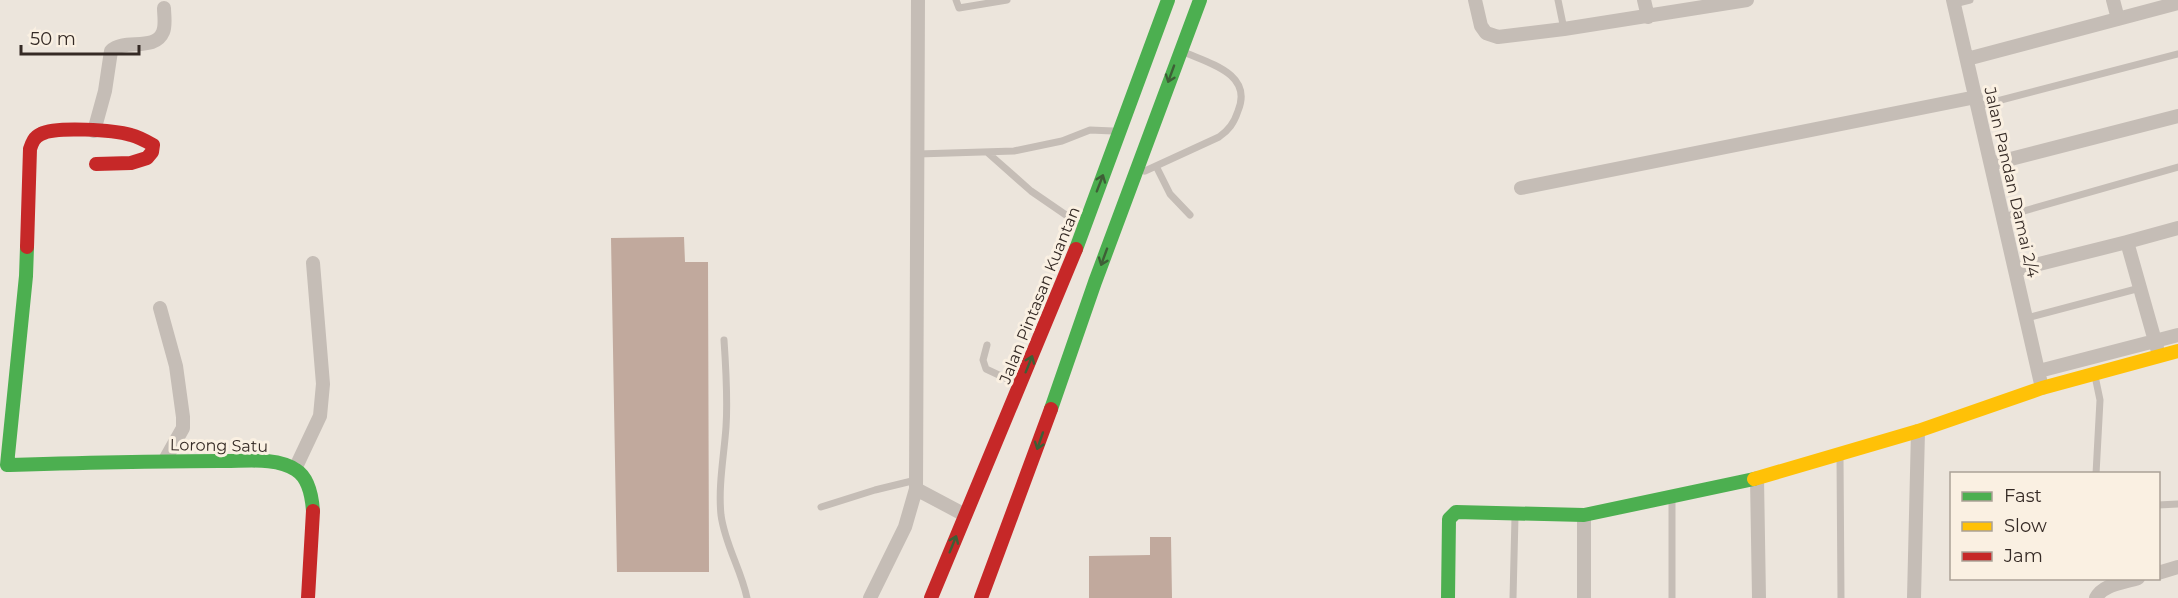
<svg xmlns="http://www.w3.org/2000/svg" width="2178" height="598" font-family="Montserrat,sans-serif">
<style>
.building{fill:#c1a99d}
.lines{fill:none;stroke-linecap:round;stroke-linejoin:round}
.lane{stroke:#c5bdb6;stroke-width:7}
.street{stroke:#c5bdb6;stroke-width:14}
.fast{stroke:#4caf50;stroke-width:14}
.slow{stroke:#ffc107;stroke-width:14}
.jam{stroke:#c62828;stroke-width:14}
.oneway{stroke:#3e5f36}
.labels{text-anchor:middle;stroke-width:6;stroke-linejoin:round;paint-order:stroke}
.street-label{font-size:16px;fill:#352a25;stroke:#faf0e2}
</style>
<rect width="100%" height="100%" fill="#ece5dc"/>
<!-- building -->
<path class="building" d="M684,237l1,25h23l1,310h-92l-6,-334z
M1150,537h21l1,61h-83v-42l61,-1z"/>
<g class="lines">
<!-- lane -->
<path class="lane" d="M956,0l3,8 48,-8
M1558,0l6,29
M1954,4l16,-4
M1978,106l200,-52
M988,153l43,38 48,33
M918,154l96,-3 48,-10 28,-11 23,1
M1156,166l14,28 20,21
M1145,171l74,-34c10,-7 15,-14 19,-26 15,-36 -26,-47 -52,-58
M2003,217l175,-50
M2027,318l113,-30
M724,340c2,29 4,58 2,87 -2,29 -8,59 -5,88 4,30 20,54 26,83
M987,345l-4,15 3,9 30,14
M2095,376l5,24 -4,74
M1840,457l1,141
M1672,498v100
M2158,505l20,-1
M821,507l54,-17 41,-10
M1513,598l2,-81"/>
<!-- street -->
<path class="street" d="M918,0l-2,489 49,26
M1475,0l6,26 5,7 12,4 66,-8 183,-29
M1644,0l4,17
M1953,0l89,388
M2113,0l5,19
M1967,59l211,-56
M94,131l11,-40 6,-40c13,-13 44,1 52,-19 3,-7 1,-17 1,-24
M1991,164l187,-48
M1521,188l455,-91
M2127,242l30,106
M2015,270l112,-28 51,-14
M160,308l16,58 7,51v11l-18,32
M2039,371l139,-36
M295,469l25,-53 3,-32 -10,-121
M1757,478l2,120
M1584,515v83
M2158,573l20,-6
M870,598l35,-71 11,-38
M1914,598l4,-167
M2096,598c7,-14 27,-15 42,-20"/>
<!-- fast -->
<path class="fast" d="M27,247l-1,29 -19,189c71,-2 141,-4 212,-4 23,1 56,-5 77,9 13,8 16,27 17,41
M1076,249l92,-249
M1051,409l44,-127 105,-282
M1448,598l1,-79 7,-7 128,3 170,-36"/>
<!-- slow -->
<path class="slow" d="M1754,479l164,-48 124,-43 136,-37"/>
<!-- jam -->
<path class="jam" d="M27,247l3,-98c2,-6 4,-12 11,-15 15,-8 73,-4 90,1 8,2 15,6 22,10l-1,7 -5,6 -16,5 -35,1
M308,598l5,-87
M931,598l145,-349
M981,598l70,-189"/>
</g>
<!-- one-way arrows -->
<defs><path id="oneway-shaft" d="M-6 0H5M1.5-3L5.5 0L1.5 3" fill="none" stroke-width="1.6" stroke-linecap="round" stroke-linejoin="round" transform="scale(1.5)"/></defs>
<g class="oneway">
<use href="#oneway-shaft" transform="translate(1171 74) rotate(110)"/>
<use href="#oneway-shaft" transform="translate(1100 183) rotate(-69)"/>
<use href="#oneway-shaft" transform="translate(1104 257) rotate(110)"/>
<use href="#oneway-shaft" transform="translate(1029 364) rotate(-68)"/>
<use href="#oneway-shaft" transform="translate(1040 441) rotate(109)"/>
<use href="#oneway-shaft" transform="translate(953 544) rotate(-68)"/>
</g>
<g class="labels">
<!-- street labels -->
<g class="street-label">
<text transform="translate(2012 182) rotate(77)" y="6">Jalan Pandan Damai 2/4</text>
<text transform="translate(1039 295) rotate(-68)" y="6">Jalan Pintasan Kuantan</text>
<text transform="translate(219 445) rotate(1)" y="6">Lorong Satu</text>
</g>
</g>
<!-- legend -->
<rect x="1950" y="472" width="210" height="108" fill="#faf0e2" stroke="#aba196" stroke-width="1.5"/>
<rect x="1962" y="492" width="30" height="9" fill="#4caf50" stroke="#aba196" stroke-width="1.5"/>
<text x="2004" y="502" font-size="18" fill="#352a25">Fast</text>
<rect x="1962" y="522" width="30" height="9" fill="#ffc107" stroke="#aba196" stroke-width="1.5"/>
<text x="2004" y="532" font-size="18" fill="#352a25">Slow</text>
<rect x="1962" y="552" width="30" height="9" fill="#c62828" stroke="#aba196" stroke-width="1.5"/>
<text x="2004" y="562" font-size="18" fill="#352a25">Jam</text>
<!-- scale -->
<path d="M21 45v9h118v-9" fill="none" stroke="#352a25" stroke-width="3"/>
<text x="30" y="45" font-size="18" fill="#352a25" stroke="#faf0e2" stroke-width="4.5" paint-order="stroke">50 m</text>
</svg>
